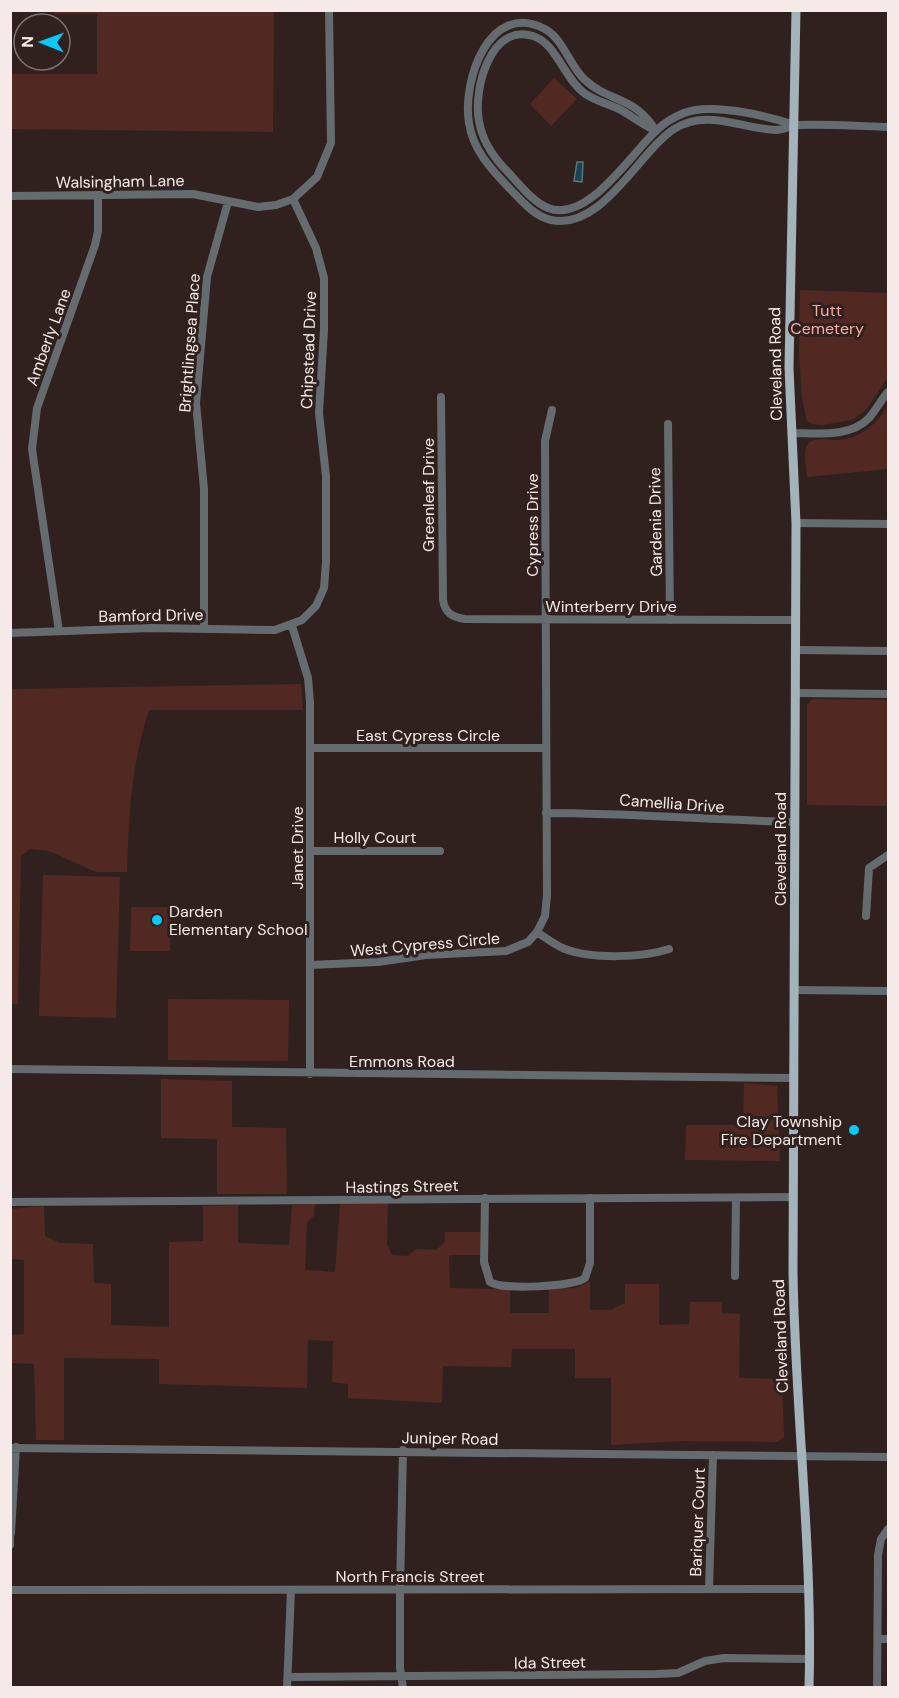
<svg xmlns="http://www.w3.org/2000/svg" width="899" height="1698" font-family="'DM Sans',sans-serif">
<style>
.green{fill:#512922}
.water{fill:#184351;stroke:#5a757e;stroke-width:1.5}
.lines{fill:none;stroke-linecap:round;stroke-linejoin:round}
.minor{stroke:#646c6f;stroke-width:8}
.major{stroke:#a2b3ba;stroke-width:9}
.poi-dot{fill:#04cbf9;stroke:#30211e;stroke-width:2}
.labels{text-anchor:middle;stroke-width:6;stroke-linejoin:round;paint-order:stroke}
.street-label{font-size:16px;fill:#f5eae7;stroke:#30211e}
.park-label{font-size:16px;fill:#fcaea0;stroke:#30211e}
.poi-label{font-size:16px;fill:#f5eae7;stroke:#30211e;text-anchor:start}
</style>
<rect width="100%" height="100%" fill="#30211e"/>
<!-- green -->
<path class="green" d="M54,11h220l-1,121 -262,-3v-55h86v-60h-43z
M554,78l23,21 -26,27 -21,-22z
M800,290l88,3v84l-22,33 -14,10 -30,5 -10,-1 -5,-3 -5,-23 -3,-43z
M888,404v65l-81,8c0,-9 -5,-26 1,-33 7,-8 23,-3 32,-4 23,-3 38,-17 48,-36z
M301,684l2,26h-154c-18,55 -20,104 -22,162h-31l-47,-21 -19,-2 -9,7 -3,148h-7v-315z
M812,699l76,1v106l-81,-1v-100z
M43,875l77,2 -4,141 -77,-2z
M131,907h40l-1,44h-40z
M168,999l121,1 -1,61 -120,-1z
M161,1079l71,2v46l54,1 1,66h-70v-55l-56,-1z
M744,1083l33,3 3,75 -95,-1 1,-35h57z
M388,1203l-1,41 5,11 16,1 8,-7 20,1 9,-8v-10h35v23h-31l1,33 60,1v24h39v-24l27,-1 14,-7v29h20l15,-7v-19h34v41l30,-1 1,-22h32v11l18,1 -1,64 43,1 2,58 -7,5 -96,-1 -70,4v-67h-36v-29h-63l-1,18 -68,-1 -1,37 -94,-5v-14l-16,-2 1,-41 -25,-1 -1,48 -148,-4v-25l-95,-1v82h-28l-2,-76 -23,-1v-28l13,-1v-74l-13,-1v-50l33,-3 1,30 15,7 33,1 1,39 17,1v41l58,2v-85l34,-1v-35l35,-1v38l51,2 3,-40 23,-1 -1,12 -7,6 -2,48 30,2 5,-68z"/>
<!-- water -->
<path class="water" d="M577,162h6l-1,20 -8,-1z"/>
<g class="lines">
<!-- minor -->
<path class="minor" d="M656,131c-22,-36 -47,-28 -72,-52 -15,-14 -20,-39 -39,-50 -56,-29 -83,52 -76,94 4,28 23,47 42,67 12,12 23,26 40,30 51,11 88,-68 123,-91 33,-21 68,0 102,1 7,0 14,-4 22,-5 30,-1 60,1 90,2
M656,131c-13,-6 -23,-14 -35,-21 -12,-6 -26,-9 -37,-17 -20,-15 -28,-50 -51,-57 -43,-13 -60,54 -54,85 3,19 12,33 25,47 13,13 27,33 44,40 40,16 84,-56 109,-78 7,-7 17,-13 27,-17 28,-11 83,3 111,12
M10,196l183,-2 65,13 18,-2 17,-6 24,-22 14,-34 -2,-133
M441,397l2,203c2,13 9,17 22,19l331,1
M668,424l2,196
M792,433c24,0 58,5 77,-15 7,-8 12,-18 19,-26
M796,523l92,1
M292,626l16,52 2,24v372
M204,627v-138l-8,-86 11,-126 21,-75
M59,631l-27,-182 5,-41 58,-163 3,-14v-36
M10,633l141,-5 124,2 27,-10 14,-14 8,-18 2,-26v-86l-7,-63 5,-83v-52l-8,-30 -23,-49
M796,650l92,1
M796,693l92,1
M311,748h235
M546,813c84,0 166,7 249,9
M310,851h130
M866,916l3,-48 19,-13
M537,932c9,6 18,13 28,17 26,10 77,9 104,0
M310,965l68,-3 48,-7 80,-4 22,-9 9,-10 8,-16 2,-21 -2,-454 7,-31
M795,990l93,1
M10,1069l784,9
M485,1198l-1,64 6,20c11,8 84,5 95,-4l5,-15v-65
M10,1202l783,-5
M735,1276l1,-78
M10,1448l878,9
M10,1531v14
M11,1533l5,-86
M709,1589l4,-134
M10,1590l799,-1
M878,1639h10
M288,1677l368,-3 22,-1 27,-12 19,-3 86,1
M287,1688l4,-98
M403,1688l-3,-20v-77l3,-141
M877,1688l1,-133 3,-16 7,-10"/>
<!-- major -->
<path class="major" d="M796,10l-7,358 7,155 -3,749c2,139 20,277 16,416"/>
</g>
<!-- markers -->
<g class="poi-dot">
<circle cx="157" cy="920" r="6"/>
<circle cx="854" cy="1130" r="6"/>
</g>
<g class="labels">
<!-- street labels -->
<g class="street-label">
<text transform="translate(120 181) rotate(-1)" y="6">Walsingham Lane</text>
<text transform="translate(48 337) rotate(-70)" y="6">Amberly Lane</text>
<text transform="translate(189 343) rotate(-86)" y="6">Brightlingsea Place</text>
<text transform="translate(308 350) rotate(-88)" y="6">Chipstead Drive</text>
<text transform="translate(775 364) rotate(-91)" y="6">Cleveland Road</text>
<text transform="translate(428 495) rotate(-90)" y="6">Greenleaf Drive</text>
<text transform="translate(655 522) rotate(-91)" y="6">Gardenia Drive</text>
<text transform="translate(532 525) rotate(-90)" y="6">Cypress Drive</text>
<text x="611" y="612">Winterberry Drive</text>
<text transform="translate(151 615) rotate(-1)" y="6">Bamford Drive</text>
<text x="428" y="741">East Cypress Circle</text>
<text transform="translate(672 803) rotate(4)" y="6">Camellia Drive</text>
<text x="375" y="843">Holly Court</text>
<text transform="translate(297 848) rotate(-90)" y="6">Janet Drive</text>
<text transform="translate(780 849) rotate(-90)" y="6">Cleveland Road</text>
<text transform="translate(425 944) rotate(-5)" y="6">West Cypress Circle</text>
<text x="402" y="1067">Emmons Road</text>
<text transform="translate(402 1186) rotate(-1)" y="6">Hastings Street</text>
<text transform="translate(780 1336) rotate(-92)" y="6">Cleveland Road</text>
<text transform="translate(450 1438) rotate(1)" y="6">Juniper Road</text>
<text transform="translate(697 1522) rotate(-88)" y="6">Bariquer Court</text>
<text x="410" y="1582">North Francis Street</text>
<text transform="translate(550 1662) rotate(-1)" y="6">Ida Street</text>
</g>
<!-- park labels -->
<g class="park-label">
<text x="827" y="316">Tutt<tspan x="827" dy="18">Cemetery</tspan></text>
</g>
<!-- poi labels -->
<g class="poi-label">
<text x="169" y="917">Darden<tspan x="169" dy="18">Elementary School</tspan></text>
<text x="842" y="1127" text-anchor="end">Clay Township<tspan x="842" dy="18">Fire Department</tspan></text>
</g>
</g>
<!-- border -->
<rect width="899" height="1698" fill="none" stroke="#f5eae7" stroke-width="24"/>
<!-- north arrow -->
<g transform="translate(42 42) rotate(271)"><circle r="28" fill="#30211e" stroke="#7f716e" stroke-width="1.5"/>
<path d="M0-4.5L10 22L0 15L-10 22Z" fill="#04cbf9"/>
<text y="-9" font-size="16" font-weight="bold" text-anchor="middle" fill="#f5eae7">N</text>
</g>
</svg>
